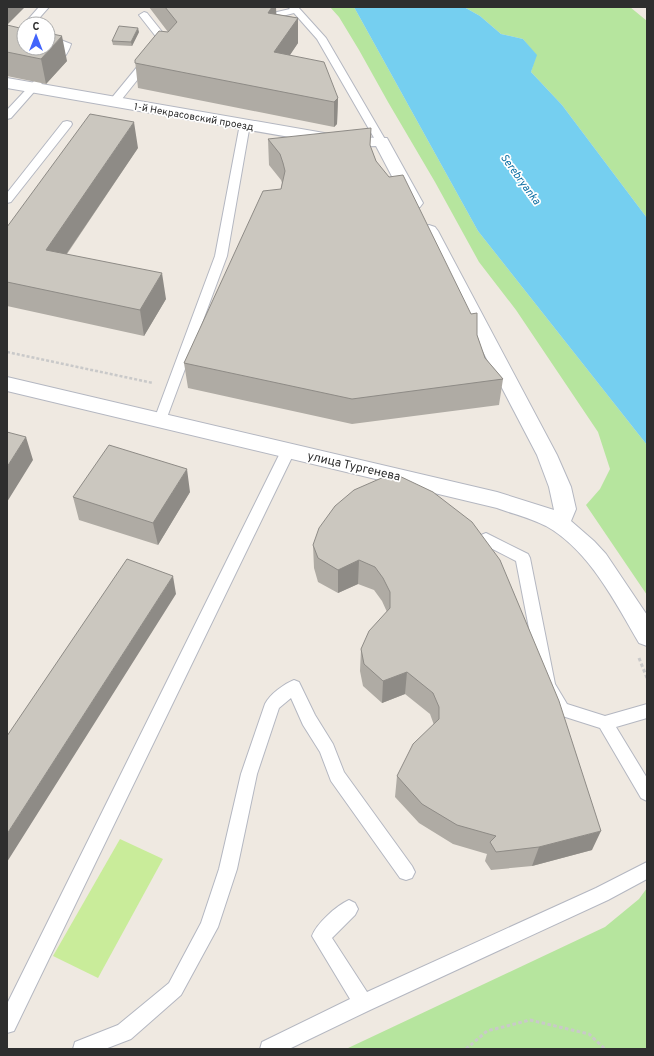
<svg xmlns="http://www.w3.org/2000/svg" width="654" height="1056" font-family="Overpass,sans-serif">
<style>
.green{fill:#b6e59e}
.pitch{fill:#c9ec9a}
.water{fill:#75cff0}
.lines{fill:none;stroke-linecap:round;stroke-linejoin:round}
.lane-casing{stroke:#b4b7c1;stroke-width:2}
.street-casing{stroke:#b4b7c1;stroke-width:2}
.path-far1{stroke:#c9c9c9;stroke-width:2.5;stroke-dasharray:3 2;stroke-linecap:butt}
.path{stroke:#c9c9c9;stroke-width:3;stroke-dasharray:3.5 2.5;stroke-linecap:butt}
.lane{fill:#fff;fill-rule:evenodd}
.street{fill:#fff;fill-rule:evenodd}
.wall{fill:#afaba4}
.shaded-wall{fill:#8e8b86}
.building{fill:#cbc7bf;stroke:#8e8b86}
.labels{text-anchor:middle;stroke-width:3.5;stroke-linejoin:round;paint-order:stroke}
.far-street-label{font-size:10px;fill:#2e2e2e;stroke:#fff}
.far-water-label{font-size:11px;font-style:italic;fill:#0d6fa3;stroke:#fff}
.street-label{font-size:12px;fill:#2e2e2e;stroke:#fff}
</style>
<rect width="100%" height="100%" fill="#efe9e1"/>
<!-- green -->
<path class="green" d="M330,7h24l124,224 169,214v150l-61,-90 14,-16 10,-20 -12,-37 -82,-122 -37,-48 -44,-80 -47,-80 -29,-52 -20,-33z
M464,7h166l17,14v197l-85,-113 -31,-33 5,-17 -13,-16 -22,-5 -21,-18z
M647,888v161h-301l259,-122 34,-28z"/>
<!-- pitch -->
<path class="pitch" d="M120,839l43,20 -65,119 -45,-22z"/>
<!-- water -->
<path class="water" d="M354,7h110l16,9 21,18 22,5 14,16 -6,17 31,33 85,113v227l-169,-214z"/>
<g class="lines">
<!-- lane casing -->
<g class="lane-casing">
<path id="lane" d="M39,7h10l-15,17h-10z
M288,7h10l28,31 60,103 -1,2h-8l-60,-104 -23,-26 -27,7 -5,-3 2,-2 26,-6z
M144,12l3,1 20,25 -1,6 -48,60h-8l-1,-2 1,-2 46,-56 1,-6 -18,-23z
M48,35l23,9c-2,7 -7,16 -14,18l-5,-3 9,-14 -13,-4z
M38,79l3,1 2,2 -2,2 -30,34 -4,1v-9l28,-30z
M67,121l4,1 1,2 -1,2 -60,76 -4,1v-10l56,-71z
M245,121l5,3 -23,132 -61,164 -1,3h-10l-1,-3 61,-164 25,-132z
M288,446l5,1 2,4 -281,580 -7,2v-29l274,-553 2,-4z
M486,533l42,21 2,4 25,126 12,20 38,12 42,-12v14l-31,9 31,51v23l-6,-3 -41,-70 -44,-14 -16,-29 -24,-124 -35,-18 -2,-4 2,-4z
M294,680l5,2 16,33 18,29 11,28 68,94 3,6 -3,6 -6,2 -6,-2 -69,-97 -11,-29 -17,-27 -12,-27 -12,10 -22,66 -20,95 -19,58 -37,68 -50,44 -26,10h-32l2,-7 43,-17 51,-42 32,-60 18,-54 22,-95 24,-70c5,-10 19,-20 29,-24z
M647,862v17l-39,21 -238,110 -81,39h-29l2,-7 88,-43 -38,-63c5,-13 24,-30 37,-36l6,3 3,6 -3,6 -23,23 35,54 229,-104z"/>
</g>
<!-- street casing -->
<g class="street-casing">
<path id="street" d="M7,78l340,59 40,1 36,65 -3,4 -6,1 -6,-1 -32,-61 -29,1 -340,-59z
M429,225l6,2 3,4 119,224 14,32 5,22 -5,12 23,20 12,13 41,61v31l-8,-3c-24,-41 -50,-93 -93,-117 -16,-8 -33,-12 -49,-18l-490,-117v-14l490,115 57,18 -5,-23 -12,-32 -117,-224 3,-4z"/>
</g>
<!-- path-far1 -->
<path class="path-far1" d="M7,352l146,31"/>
<!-- path -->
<path class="path" d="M639,658l8,20
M466,1049l21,-18 43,-11 59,14 16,15"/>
<!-- lane -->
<use href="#lane" class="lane"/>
<!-- street -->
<use href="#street" class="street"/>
</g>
<!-- wall -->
<path class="wall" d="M149,7h127v7l22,4v25l-8,12 48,43 -1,26 -3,3 -196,-39 -3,-28 33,-28z
M7,25l60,36 -21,23 -39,-8z
M139,32l-7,14 -19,-1 -1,-4z
M268,139l103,9 5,13 101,174 8,23 18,21 -4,26 -147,19 -164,-36 -4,-25 97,-174 1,-6 -1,-3 -12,-15z
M138,148l-71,106 99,45 -22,37 -137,-30v-79z
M190,492l-32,53 -79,-25 -6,-23z
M335,506l257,344 -60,16 -41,4 -6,-9 2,-7 -34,-10 -34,-21 -24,-26 2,-21 37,-51 -4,-11 -25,-20 -23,9 -19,-17 -3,-15 1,-22 26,-37 -5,-11 -8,-11 -16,-6 -20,9 -20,-11 -4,-14 -1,-23z"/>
<!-- shaded-wall -->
<path class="shaded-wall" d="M7,7h18l-18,18z
M272,7h4l1,20 -9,-14z
M298,18v25l-23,34 -1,-25z
M138,28l1,4 -7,14 -1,-4z
M62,36l5,25 -21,23 -5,-25z
M338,98l-1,26 -3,3v-25z
M134,122l4,26 -86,127 -6,-25z
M162,273l4,26 -22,37 -4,-26z
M26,437l7,23 -26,42v-35z
M187,469l3,23 -32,53 -5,-22z
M359,560l-1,24 -20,9v-23z
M173,576l3,18 -169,268v-28z
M407,672l-2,22 -23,9 1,-22z
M601,831l-9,19 -60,16 7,-19z"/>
<!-- building -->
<path class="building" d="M165,7h107l-4,6 30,5 -24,34 50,10 14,36 -4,4 -199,-39v-3l24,-29 9,1 9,-10z
M7,25l17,4v19h24v-15l14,3 -21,23 -34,-7z
M119,26l19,2 -7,14 -19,-1z
M90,114l44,8 -88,128 116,23 -22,37 -133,-28v-55z
M371,128l-1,17 6,16 13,16 14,-2 68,139 6,-1v22l8,23 18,21 -151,20 -168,-36 79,-172 18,-2 4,-18 -2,-8 -3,-9 -12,-15z
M7,432l19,5 -19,30z
M109,445l78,24 -34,54 -80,-26z
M393,473l40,19 39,30 28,38 59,141 42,130 -62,16 -43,5 -6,-10 6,-6 -39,-11 -35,-21 -25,-28 16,-32 26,-25v-12l-6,-14 -26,-21 -24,9 -19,-17 -3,-15 8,-18 21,-23v-16l-7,-14 -8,-11 -16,-7 -21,10 -20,-12 -5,-13 6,-17 16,-22 19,-16z
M127,559l46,17 -166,258v-98z"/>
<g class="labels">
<!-- far-street labels -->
<g class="far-street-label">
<text transform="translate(194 116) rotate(10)" y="4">1-й Некрасовский проезд</text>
</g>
<!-- far-water labels -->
<g class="far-water-label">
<text transform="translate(521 179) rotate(54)" y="4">Serebryanka</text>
</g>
<!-- street labels -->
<g class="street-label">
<text transform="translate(354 466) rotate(13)" y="4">улица Тургенева</text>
</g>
</g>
<!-- border -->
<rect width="654" height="1056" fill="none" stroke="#2e2e2e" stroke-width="16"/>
<!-- north arrow -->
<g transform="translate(36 36)"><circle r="19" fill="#ffffff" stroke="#ababab"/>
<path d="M0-3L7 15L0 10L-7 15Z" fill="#4264fb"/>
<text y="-6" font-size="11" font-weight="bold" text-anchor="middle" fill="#2e2e2e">С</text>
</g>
</svg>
